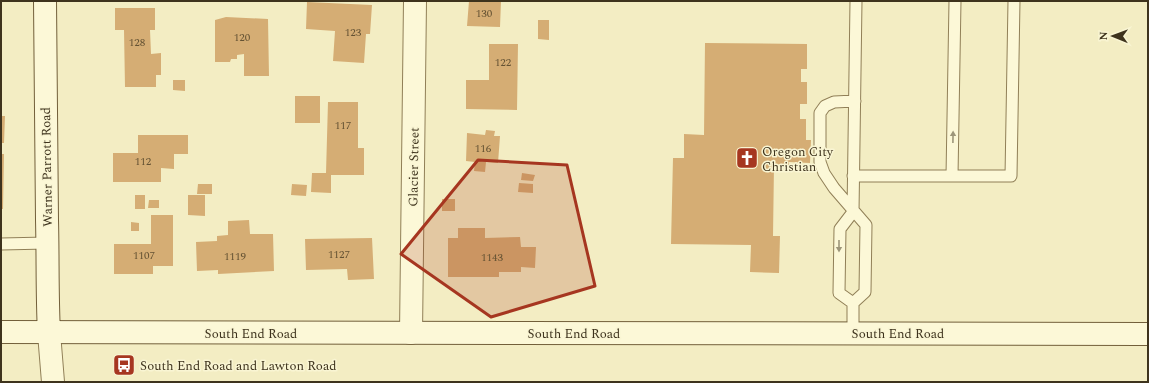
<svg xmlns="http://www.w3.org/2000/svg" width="1149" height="383" font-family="Spectral,serif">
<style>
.building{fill:#d5ad74}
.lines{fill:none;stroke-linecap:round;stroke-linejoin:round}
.service-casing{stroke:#907f57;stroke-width:13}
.minor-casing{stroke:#907f57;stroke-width:24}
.secondary-casing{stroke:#725f3a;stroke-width:24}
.service{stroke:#fcf8d7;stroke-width:11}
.minor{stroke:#fcf8d7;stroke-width:22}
.secondary{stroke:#fcf8d7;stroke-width:22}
.oneway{fill:#9d967a}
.marked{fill:#a63620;fill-opacity:0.2;stroke:#a63620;stroke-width:3;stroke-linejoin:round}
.labels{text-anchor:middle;stroke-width:3;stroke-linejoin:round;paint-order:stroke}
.number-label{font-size:11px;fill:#645233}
.poi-label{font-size:13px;fill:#3e331d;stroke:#f9f5d3;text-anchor:start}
.street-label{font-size:13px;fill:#3e331d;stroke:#f9f5d3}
</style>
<rect width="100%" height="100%" fill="#f3edc3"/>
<!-- building -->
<path class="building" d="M469,1h32l-1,26 -33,-1z
M307,2l65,3 -2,29h-4l-2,29 -31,-2 2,-30 -29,-2z
M115,8h40v22h-5l1,24 10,-1v22h-5v12h-31l-1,-57h-9z
M226,17l42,2 1,57h-25v-22l-7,1v4h-6l-1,3h-15v-42z
M538,20h11v20l-11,-1z
M705,43l102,1v25h-6v13h6v22h-7v15h6v21h5l-1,23 -21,-1v3h-15l-1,71h7l-1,37 -29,-1 1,-27 -80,-1 2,-86h11v-24l20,1z
M489,44h29l-1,66 -51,-1v-29h23z
M173,80h12v11l-12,-1z
M295,96h25v27h-25z
M328,102h30v46h6v27h-33v18l-20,-1 1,-19h14z
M1,116h4l-1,27h-3z
M486,130l9,1 -1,5h6l-2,27 -12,-1 -1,10 -11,-1 1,-9 -9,-1 1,-28 18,2z
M138,135h50v19h-14v15l-13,-1v14h-48v-29h25z
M1,154h3l-1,55h-2z
M522,173l13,2 -2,6 -12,-1z
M519,183l14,1v9l-15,-1z
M198,184h14v10h-15z
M292,184l15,1 -1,11 -15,-1z
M135,195h10v14h-10z
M188,195h17v21l-17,-1z
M442,199h13v12h-13z
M149,200h10v8h-11z
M151,215h22v51h-20v8h-39v-30h37z
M249,220l1,14h23l1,37 -56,3v-4l-21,1 -1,-29 21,-1v-5l11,-1v-14z
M131,222l8,1v8h-8z
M458,228h27v10l35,-1 1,10h15l-1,21 -14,-1v5h-22v5h-51v-39h10z
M372,238l2,41 -26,1 -1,-11 -41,1 -1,-31z"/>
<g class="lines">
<!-- service casing -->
<g class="service-casing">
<path id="service" d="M853,176h158l3,-175
M952,176l3,-175
M1,244l46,-1
M853,303l-14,-10 1,-64 13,-17 3,-211
M853,333v-30l12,-11 1,-67 -32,-37 -10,-15 -4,-11v-49l5,-7 9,-4 21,-1"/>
</g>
<!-- minor casing -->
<g class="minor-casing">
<path id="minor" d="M49,333l4,49
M411,333l4,-332"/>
</g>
<!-- secondary casing -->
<g class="secondary-casing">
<path id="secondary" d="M45,1c0,73 1,146 2,219 1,38 0,75 2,113
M1,332l1147,2"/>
</g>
<!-- service -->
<use href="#service" class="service"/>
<!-- minor -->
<use href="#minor" class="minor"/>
<!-- secondary -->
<use href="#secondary" class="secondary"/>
</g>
<!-- one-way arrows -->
<defs><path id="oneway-solid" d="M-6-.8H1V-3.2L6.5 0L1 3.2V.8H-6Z"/></defs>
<g class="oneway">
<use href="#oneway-solid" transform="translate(953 137) rotate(-89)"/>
<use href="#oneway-solid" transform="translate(839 246) rotate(90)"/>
</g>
<!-- marked area -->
<path class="marked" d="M478,160l89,5 28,121 -104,31 -90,-63z"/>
<!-- icons -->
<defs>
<g id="church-square" transform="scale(1.15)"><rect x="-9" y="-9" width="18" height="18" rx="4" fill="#a63620" stroke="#f9f5d3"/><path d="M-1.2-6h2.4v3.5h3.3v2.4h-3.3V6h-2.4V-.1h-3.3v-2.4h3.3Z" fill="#fff"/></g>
<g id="bus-square" transform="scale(1.15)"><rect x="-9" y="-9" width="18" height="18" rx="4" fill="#a63620" stroke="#f9f5d3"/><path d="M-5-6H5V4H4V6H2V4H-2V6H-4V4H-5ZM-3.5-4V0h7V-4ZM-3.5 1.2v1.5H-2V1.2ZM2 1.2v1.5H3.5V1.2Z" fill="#fff"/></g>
</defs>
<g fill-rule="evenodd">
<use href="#church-square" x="747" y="158"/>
<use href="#bus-square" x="124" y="365"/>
</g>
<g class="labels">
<!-- number labels -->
<g class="number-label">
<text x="484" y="17">130</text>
<text x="353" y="36">123</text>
<text x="242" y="41">120</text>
<text x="137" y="46">128</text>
<text x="503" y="66">122</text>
<text x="343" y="129">117</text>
<text x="483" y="152">116</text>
<text x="143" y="165">112</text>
<text x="339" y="258">1127</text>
<text x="144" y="259">1107</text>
<text x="235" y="260">1119</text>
<text x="492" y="261">1143</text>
</g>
<!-- poi labels -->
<g class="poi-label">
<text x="762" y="156">Oregon City<tspan x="762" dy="15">Christian</tspan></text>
<text x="140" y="370">South End Road and Lawton Road</text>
</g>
<!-- street labels -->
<g class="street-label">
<text transform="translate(46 167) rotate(-91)" y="5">Warner Parrott Road</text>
<text transform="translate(413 167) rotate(-89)" y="5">Glacier Street</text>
<text x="251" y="338">South End Road</text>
<text x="574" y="338">South End Road</text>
<text x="898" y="338">South End Road</text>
</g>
</g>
<!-- border -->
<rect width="1149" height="383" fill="none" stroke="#3e331d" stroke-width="4"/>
<!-- north arrow -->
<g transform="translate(1113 36) rotate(271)" stroke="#f9f5d3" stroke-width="3" paint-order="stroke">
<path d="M0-3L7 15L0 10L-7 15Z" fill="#3e331d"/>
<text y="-6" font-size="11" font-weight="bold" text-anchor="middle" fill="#3e331d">N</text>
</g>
</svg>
